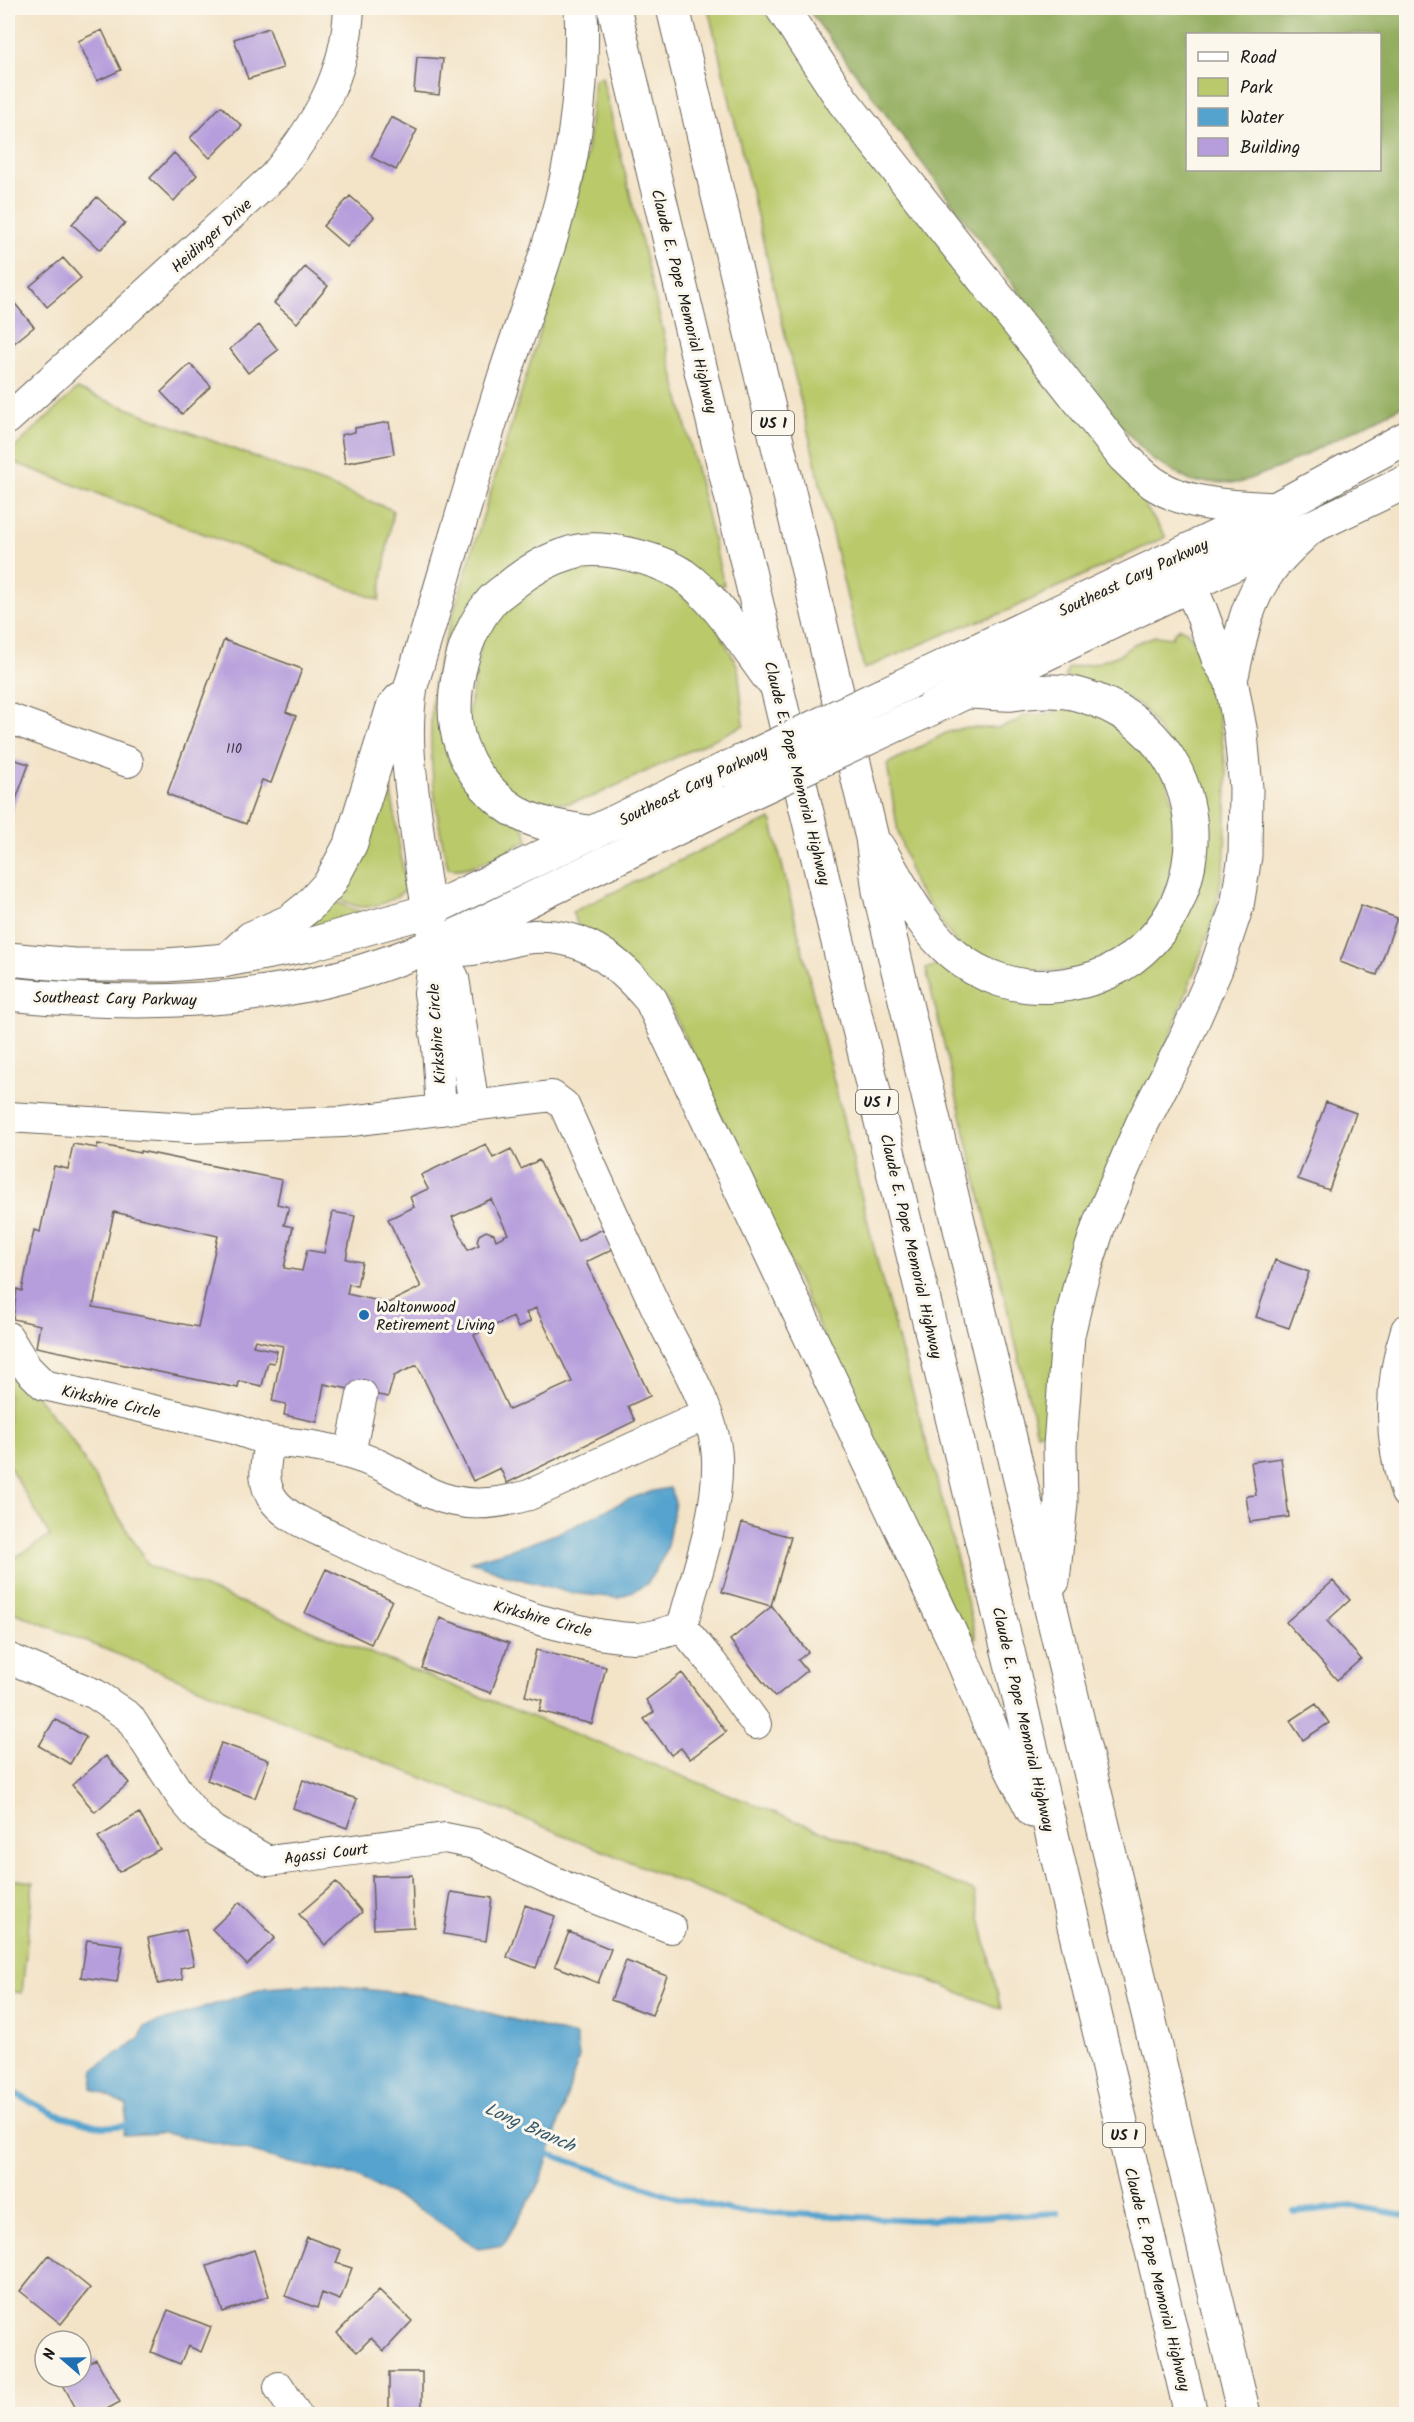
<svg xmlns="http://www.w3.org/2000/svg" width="1414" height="2422" font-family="Kalam,sans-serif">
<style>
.green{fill:#bac96b;stroke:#6b7244;stroke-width:1.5}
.forest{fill:#93ad5f;stroke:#58643e;stroke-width:1.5;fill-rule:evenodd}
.water{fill:#54a3ce;stroke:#386075;stroke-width:1.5}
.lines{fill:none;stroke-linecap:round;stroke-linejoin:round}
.stream{stroke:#54a3ce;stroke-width:6}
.building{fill:#b69edc;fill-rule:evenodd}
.minor-casing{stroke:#676258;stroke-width:32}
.major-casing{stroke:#676258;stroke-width:35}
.highway-casing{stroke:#676258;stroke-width:35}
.minor{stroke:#fff;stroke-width:30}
.major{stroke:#fff;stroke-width:33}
.highway{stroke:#fff;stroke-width:33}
.major-bridge-casing{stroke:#676258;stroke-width:35;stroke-linecap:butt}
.major-bridge{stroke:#fff;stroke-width:33}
.poi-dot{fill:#1f6fb2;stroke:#fbf7ec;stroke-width:2}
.labels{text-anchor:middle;stroke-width:6;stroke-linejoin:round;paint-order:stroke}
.number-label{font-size:14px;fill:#423c4c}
.shield{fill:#fbf7ec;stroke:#5f5e5a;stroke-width:1.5}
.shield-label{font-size:15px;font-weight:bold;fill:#1c1c1c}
.street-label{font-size:16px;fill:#1c1c1c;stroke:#fbf7ec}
.poi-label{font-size:16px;fill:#1c1c1c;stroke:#fbf7ec;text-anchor:start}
.water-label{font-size:18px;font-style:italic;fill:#35596c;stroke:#fbf7ec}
</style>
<rect width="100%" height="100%" fill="#fbf7ec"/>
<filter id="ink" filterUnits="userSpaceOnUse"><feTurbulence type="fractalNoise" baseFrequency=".0167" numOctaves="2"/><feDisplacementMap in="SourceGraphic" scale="12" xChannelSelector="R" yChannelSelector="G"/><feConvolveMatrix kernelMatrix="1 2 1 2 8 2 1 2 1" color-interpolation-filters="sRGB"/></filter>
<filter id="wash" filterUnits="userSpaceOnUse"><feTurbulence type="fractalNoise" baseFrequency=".008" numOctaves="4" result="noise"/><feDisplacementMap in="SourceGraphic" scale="24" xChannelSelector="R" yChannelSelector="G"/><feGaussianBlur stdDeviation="1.35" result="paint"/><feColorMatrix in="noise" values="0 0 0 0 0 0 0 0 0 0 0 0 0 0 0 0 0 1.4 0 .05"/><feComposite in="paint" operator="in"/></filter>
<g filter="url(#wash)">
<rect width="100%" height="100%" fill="#f3e3c7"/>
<!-- green -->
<path class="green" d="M708,8h61l377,487 -1,11 21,31 -166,77 -39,13 -97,42z
M602,77l122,508 -10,4 -169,-38 -103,133 84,149 2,7c-19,10 -59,34 -80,28 -14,-59 -22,-124 -14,-185 3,-17 9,-34 13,-50l111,-360 29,-120 7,-74z
M77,389l316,121 -14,90 -371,-140v-6z
M587,562l67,10 60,49 24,46 6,58 -152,72 -23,6h-23l-3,7 -23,-9 -32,-32 -21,-48 16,-88 47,-50z
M1180,628l8,4 11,19 18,53 10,72 -2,81 -11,61 -48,129 -116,382 -13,4 -111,-464 21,-8 161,26 30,-16 31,-28 22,-34 12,-38 3,-47 -11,-42 -53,-75 -35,-20 -42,-10 3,-9 29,-5 22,-8 15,-11 21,-8 17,2 2,-5z
M1062,702l35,9 66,57 20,76 -31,83 -66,44h-82l-48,-28 -42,-59 -16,-52 -11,-68 59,-31 16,-5h37l15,-5 11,-8 29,-2z
M388,771l18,118c-10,10 -30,19 -45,18 -8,-1 -16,-5 -23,-9z
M771,819l108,450 67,245 30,124 -11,2 -297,-638 -89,-74 -7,-16 144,-69z
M336,902l26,11 -64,21 30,-31z
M8,1360l63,79 78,127 825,325 27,118 -294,-116 -699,-283v-48l42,-26 -42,-72z
M8,1879l25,3 -11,111 -14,-2z"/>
<!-- forest -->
<path class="forest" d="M807,8h599v396l-123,62 -44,17 -47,-1 -39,-22 -47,-50zM1188,34h192v136h-192z"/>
<!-- water -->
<path class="water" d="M670,1488l5,14 -9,50 -19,32 -28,14 -48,-5 -66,-18 -34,-14c34,-10 68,-19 101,-34 32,-15 62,-35 98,-39z
M322,1984l102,12 152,40 3,21 -38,124 -38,64 -24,4 -58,-39 -65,-34 -65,-13 -63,-18 -66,-12 -38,2 3,-29 -35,-18 2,-19 46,-31 4,-11 121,-39z"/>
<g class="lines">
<!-- stream -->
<path class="stream" d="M8,2090l47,24 47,13 29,-2
M543,2152l135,46 56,13 183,9 141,-7
M1294,2212l59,-6 53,9"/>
</g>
<g id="blocks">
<!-- building -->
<path class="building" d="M269,28l14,40 -35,11 -14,-40z
M102,30l19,40 -24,11 -19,-40z
M417,57l26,2 -4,36 -25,-3z
M221,106l21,20 -32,32 -20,-20z
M391,117l26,13 -21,40 -25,-13z
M174,153l23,22 -23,26 -24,-23z
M350,196l24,21 -27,30 -24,-21z
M97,197l28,26 -25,27 -28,-26z
M63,258l18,20 -34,29 -17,-21z
M305,267l23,19 -31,37 -23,-20z
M12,300l22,27 -26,21v-44z
M259,325l19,25 -30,23 -18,-24z
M190,364l21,22 -29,28 -21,-22z
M389,422l5,32 -49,9 -4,-28 14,-3v-4z
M224,640l78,29 -16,43 10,4 -25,67 -9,-3 -16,44 -79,-30z
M8,758l21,6 -21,57z
M1361,905l36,13 -20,57 -37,-13z
M1326,1102l30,11 -27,77 -31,-11z
M73,1144l24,4 1,-4 42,9v-2l142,29 -5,24 12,3 -5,18 9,2 -9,41 18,3 5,-21 17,3 9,-41 22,4 -9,43 16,3 -5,24 -8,-2 -2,10 41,9 33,-16 -33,-68 26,-12 -4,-10 18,-8 -7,-14 65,-31 7,14 18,-9 10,20 18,-9 39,81 25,-12 10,20 -27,13 64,134 -22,10 7,15 -128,62 -7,-15 -27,13 -56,-116 -23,11 -6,21 -64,-13 -7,38 -33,-7 2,-11 -14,-3 11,-55 -28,-6 -2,6 24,5 -3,12 -6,-1 -6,24 -23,-5 -1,7 -202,-41 4,-22 -27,-6 4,-30 5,2 12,-61 6,2 14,-66 14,3zM491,1199l17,35 -12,6 -2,-6 -8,-3 -7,4 -2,6 2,4 -11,5 -16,-33zM114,1212l104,24 -20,91 -105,-20zM536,1308l36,74 -63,28 -35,-75 39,-18 5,11 13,-7 -5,-8z
M1275,1260l34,12 -20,56 -33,-11z
M1281,1458l8,59 -39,5 -4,-26 10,-1 -5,-33z
M742,1523l49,14 -20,69 -49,-14z
M326,1569l66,31 -21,44 -66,-31z
M1333,1581l17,19 -23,21 34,38 -24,21 -51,-58z
M772,1606l36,46 -10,8 9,11 -32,26 -45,-57z
M440,1618l69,25 -18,50 -69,-25z
M536,1650l70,17 -14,57 -53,-13 3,-11 -17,-4z
M682,1673l44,59 -36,27 -9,-11 -10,7 -27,-36 10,-7 -8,-12z
M1316,1704l13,19 -26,17 -13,-19z
M55,1719l31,18 -16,27 -31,-18z
M221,1743l48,17 -14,38 -48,-18z
M106,1756l23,27 -34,29 -23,-27z
M303,1780l54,19 -10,29 -54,-20z
M139,1813l21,36 -41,23 -21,-35z
M412,1875l2,52 -40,2 -2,-53z
M336,1882l26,30 -37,33 -26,-31z
M451,1892l41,6 -6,43 -42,-7z
M240,1902l35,36 -28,27 -35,-36z
M525,1905l30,11 -19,52 -29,-11z
M186,1930l8,35 -14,3 3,11 -25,5 -10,-46z
M569,1932l42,17 -13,34 -43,-17z
M87,1940l36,5 -6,37 -36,-5z
M626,1961l41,15 -15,39 -41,-15z
M307,2237l34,13 -5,13 16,5 -12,32 -18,-7 -5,15 -32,-12z
M254,2250l15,46 -46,16 -16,-46z
M49,2255l41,33 -29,36 -41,-33z
M379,2290l33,31 -28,30 -13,-13 -14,14 -20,-19z
M168,2310l43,17 -10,25 -13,-6 -8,18 -29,-12z
M96,2359l24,43 -22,12h-19l-19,-35 4,-2h17v-9z
M389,2372h33v42h-33z"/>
</g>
</g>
<g filter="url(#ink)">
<use href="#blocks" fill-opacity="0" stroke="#676258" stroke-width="1.5"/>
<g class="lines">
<!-- minor casing -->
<g class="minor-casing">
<path id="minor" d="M8,419l266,-243c42,-51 72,-100 75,-168
M8,718l120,44
M436,945l18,33 20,128
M436,945l-7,48 8,53 4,64
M8,1117l182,11 153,-6 209,-26 12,9c32,72 64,143 98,215 20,40 53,93 55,138 2,57 -21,115 -35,169
M1406,1330c-17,52 -18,110 0,163
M8,1337l19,31 17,17 187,43 38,13c-3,21 -9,43 6,61 15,18 42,27 62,37 66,32 133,60 203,81 30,8 62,17 94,18 16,0 33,-6 48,-11
M269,1441c36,3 75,8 108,23 19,8 35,20 53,29 32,15 65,12 99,2l178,-81
M350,1454l12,-59
M682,1627l30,36 44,61
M8,1658l87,36 34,23 53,81 16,19 17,14 53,30 177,-23 30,6 93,44 103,40
M279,2387l17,27"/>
</g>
<!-- major casing -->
<g class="major-casing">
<path id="major" d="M914,680l361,-171 131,-71
M920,714l486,-232
M8,959l66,6h93l60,-5 81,-15 120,-34 295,-141
M8,994c129,13 267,11 390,-35 50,-18 97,-42 145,-66 63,-30 125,-60 188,-91"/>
</g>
<!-- highway casing -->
<g class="highway-casing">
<path id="highway" d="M581,8c3,73 -6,148 -27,219 -14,51 -34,100 -50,151 -32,102 -62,206 -93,308 -8,49 -1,89 5,137 5,41 11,82 20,122 24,9 48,2 72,-4 63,-17 104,13 143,59l305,645 39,92 38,74
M614,8l577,2406
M673,8l199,830 7,53 365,1523
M782,8l61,93 280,355c11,10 22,23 35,30 31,20 81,21 117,23
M1231,680c9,-38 14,-77 38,-109 11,-16 28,-30 42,-44
M592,833c-22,-5 -49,-7 -70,-18 -27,-14 -51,-41 -61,-70 -15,-42 1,-109 29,-142 5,-7 14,-12 21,-18 16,-13 38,-26 59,-32 30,-10 87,5 113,22 34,24 62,71 87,104
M878,847c23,37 41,78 75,107 28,24 65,35 101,32 165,-13 190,-246 26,-291 -23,-6 -44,-4 -67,-1 -15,1 -31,-2 -46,-2
M227,960l24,-22 39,-17 19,-15 21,-23 21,-40 42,-136 7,-8
M1053,1581l8,-78 -1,-57 8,-111 12,-51 20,-62 42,-98 40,-78 34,-77 21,-63 8,-50 1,-68 -5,-54 -10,-54 -12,-19 -18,-50 -24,-55"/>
</g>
<!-- minor -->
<use href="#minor" class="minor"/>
<!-- major -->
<use href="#major" class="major"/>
<!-- highway -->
<use href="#highway" class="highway"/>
<!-- major-bridge casing -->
<g class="major-bridge-casing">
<path id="major-bridge" d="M723,770l191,-90
M731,802l189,-88"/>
</g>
<!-- major-bridge -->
<use href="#major-bridge" class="major-bridge"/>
</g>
</g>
<!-- markers -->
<circle class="poi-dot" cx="364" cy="1315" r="6"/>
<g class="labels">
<!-- number labels -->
<g class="number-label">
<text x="234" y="753">110</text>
</g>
<!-- shield labels -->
<g class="shield">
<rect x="752" y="411" width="42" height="24" rx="4.5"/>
<rect x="856" y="1090" width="42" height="24" rx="4.5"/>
<rect x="1103" y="2123" width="42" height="24" rx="4.5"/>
</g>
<g class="shield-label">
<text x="773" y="428">US 1</text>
<text x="877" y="1107">US 1</text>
<text x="1124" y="2140">US 1</text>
</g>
<!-- street labels -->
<g class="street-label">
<text transform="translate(211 235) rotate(-42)" y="6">Heidinger Drive</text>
<text transform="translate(685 301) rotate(76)" y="6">Claude E. Pope Memorial Highway</text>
<text transform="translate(1133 577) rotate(-25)" y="6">Southeast Cary Parkway</text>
<text transform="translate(798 773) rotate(76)" y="6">Claude E. Pope Memorial Highway</text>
<text transform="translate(693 785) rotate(-26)" y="6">Southeast Cary Parkway</text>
<text transform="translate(115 998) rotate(1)" y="6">Southeast Cary Parkway</text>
<text transform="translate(436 1034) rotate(-94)" y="6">Kirkshire Circle</text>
<text transform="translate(912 1246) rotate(77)" y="6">Claude E. Pope Memorial Highway</text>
<text transform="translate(111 1401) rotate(13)" y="6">Kirkshire Circle</text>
<text transform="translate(543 1618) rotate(15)" y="6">Kirkshire Circle</text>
<text transform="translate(1024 1719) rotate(77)" y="6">Claude E. Pope Memorial Highway</text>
<text transform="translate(326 1853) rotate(-7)" y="6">Agassi Court</text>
<text transform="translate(1158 2279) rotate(76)" y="6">Claude E. Pope Memorial Highway</text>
</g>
<!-- poi labels -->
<g class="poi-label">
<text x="376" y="1312">Waltonwood<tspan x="376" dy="18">Retirement Living</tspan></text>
</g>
<!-- water labels -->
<g class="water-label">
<text transform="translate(530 2127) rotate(24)" y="6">Long Branch</text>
</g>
</g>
<!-- margin -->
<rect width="1414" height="2422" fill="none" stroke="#fbf7ec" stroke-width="30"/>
<!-- legend -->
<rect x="1186" y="33" width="195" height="138" fill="#fbf7ec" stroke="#a29f99" stroke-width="1.5"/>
<rect x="1198" y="52" width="30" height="9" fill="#ffffff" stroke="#a29f99" stroke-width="1.5"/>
<text x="1240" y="63" font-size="18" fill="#1c1c1c">Road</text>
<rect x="1198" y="78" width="30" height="18" fill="#bac96b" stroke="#a29f99" stroke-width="1.5"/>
<text x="1240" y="93" font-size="18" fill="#1c1c1c">Park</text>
<rect x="1198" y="108" width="30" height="18" fill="#54a3ce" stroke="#a29f99" stroke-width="1.5"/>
<text x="1240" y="123" font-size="18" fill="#1c1c1c">Water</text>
<rect x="1198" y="138" width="30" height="18" fill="#b69edc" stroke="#a29f99" stroke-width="1.5"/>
<text x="1240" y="153" font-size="18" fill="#1c1c1c">Building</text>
<!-- north arrow -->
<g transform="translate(63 2359) rotate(290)"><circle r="28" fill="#fbf7ec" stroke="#a29f99" stroke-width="1.5"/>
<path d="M0-4.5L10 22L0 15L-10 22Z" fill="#1f6fb2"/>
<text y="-9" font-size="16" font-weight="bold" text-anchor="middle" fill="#1c1c1c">N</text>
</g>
</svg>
